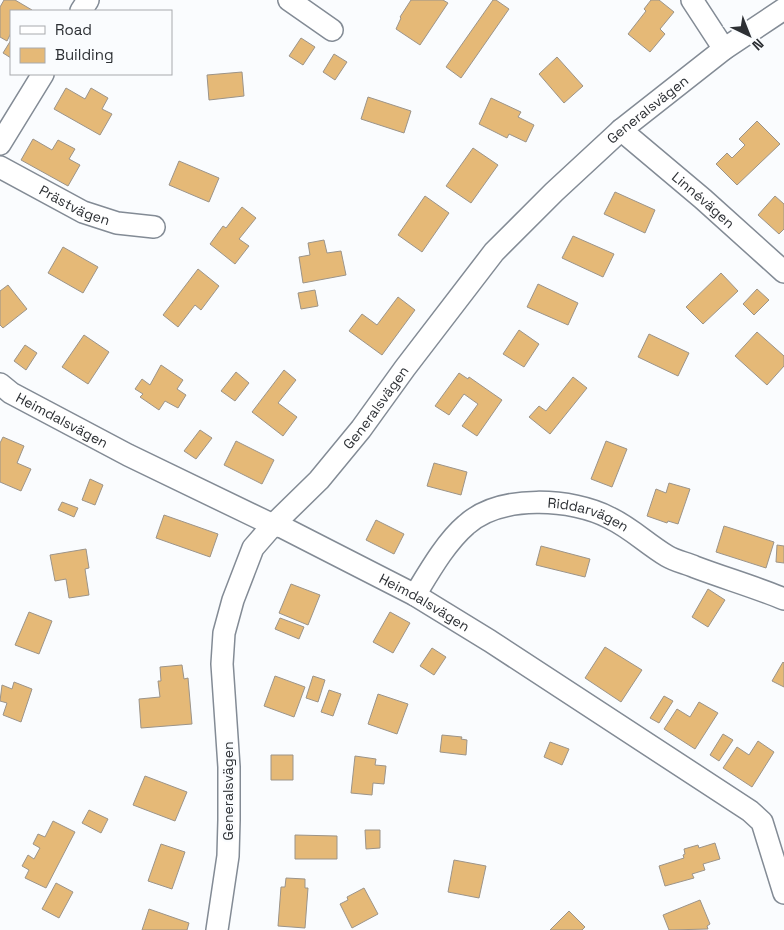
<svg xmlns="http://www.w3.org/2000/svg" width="784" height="930" font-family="'Space Grotesk',sans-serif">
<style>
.building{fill:#e5b977;stroke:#9c9489}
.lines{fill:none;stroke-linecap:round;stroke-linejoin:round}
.street-casing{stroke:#838b95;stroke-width:24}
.street{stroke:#fff;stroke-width:21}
.labels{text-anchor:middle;stroke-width:5;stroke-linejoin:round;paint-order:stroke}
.street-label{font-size:14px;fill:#2d3034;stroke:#fafcfe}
</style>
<rect width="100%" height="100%" fill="#fafcfe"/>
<!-- building -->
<path class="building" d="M4,0h11l17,10 -1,1h-20v22l-4,8 -7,-4v-30z
M411,0h32l5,3 -28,42 -24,-16 5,-11 -1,-1z
M493,0h3l13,9 -48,69 -15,-11z
M651,0h8l15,12 -14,17 5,5 -15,18 -22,-18 18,-23 -2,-2z
M301,38l14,9 -12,18 -14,-9z
M11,40v18l-8,-5z
M334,54l13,8 -12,18 -12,-8z
M557,57l26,29 -19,17 -25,-29z
M242,72l2,24 -35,4 -2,-25z
M66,88l19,11 6,-11 17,10 -6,11 10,5 -12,21 -46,-26z
M368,97l43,14 -7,22 -43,-14z
M491,98l30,14 -3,5 16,8 -8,17 -17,-8 -2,4 -28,-14z
M757,121l23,23 -43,41 -21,-21 11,-11 5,5 13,-13 -6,-6z
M33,139l19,11 6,-10 17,9 -6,10 11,6 -12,21 -47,-26z
M473,148l25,17 -27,38 -25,-17z
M179,161l40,17 -10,24 -40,-17z
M615,192l40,18 -10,23 -41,-19z
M425,196l24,17 -27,39 -24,-17z
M775,196l9,8v25l-5,5 -21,-19z
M242,207l14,11 -17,21 10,7 -14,18 -25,-20 13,-18 3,2z
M573,236l41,18 -11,23 -41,-19z
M324,240l3,13 14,-2 5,24 -43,8 -4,-26 11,-2 -2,-12z
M63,247l35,20 -15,26 -35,-20z
M198,269l21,17 -18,24 -6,-5 -17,22 -15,-12z
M721,273l17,18 -35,33 -17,-17z
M538,284l40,19 -10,22 -41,-18z
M8,285l19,24 -24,19 -3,-3v-34z
M757,289l12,11 -15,15 -11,-11z
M315,290l3,16 -17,3 -3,-16z
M398,297l17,13 -33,45 -33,-24 13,-17 15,11z
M519,330l20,14 -15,23 -21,-13z
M757,332l27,24v10l-17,19 -32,-29z
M649,334l40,19 -11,23 -40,-19z
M84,335l25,17 -21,32 -26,-17z
M25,345l12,8 -11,17 -12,-9z
M161,365l22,15 -6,9 9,6 -8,13 -13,-7 -6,9 -19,-13 3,-3 -8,-5 7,-10 8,6z
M284,370l12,10 -18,23 19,14 -14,19 -31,-24z
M236,372l13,11 -14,18 -14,-10z
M459,373l9,6 1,-2 33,23 -25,36 -15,-10 16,-22 -14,-10 -15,21 -14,-9z
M573,377l14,11 -37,46 -21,-17 10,-11 7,5z
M200,430l12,8 -16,21 -12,-8z
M3,437l21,9 -7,17 14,6 -10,22 -21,-9v-39z
M236,441l38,19 -12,24 -38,-19z
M606,441l21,8 -15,38 -21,-8z
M434,463l33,9 -6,23 -34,-9z
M90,479l13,6 -8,20 -13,-5z
M669,483l21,6 -12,35 -10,-3 -1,2 -20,-7 9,-27 10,4z
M62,502l16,6 -4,9 -16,-7z
M164,515l54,19 -8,23 -54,-19z
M376,520l28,14 -10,20 -28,-14z
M724,526l50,16 -8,26 -50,-16z
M777,545l7,1v17l-8,-1z
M541,546l49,13 -5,18 -49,-12z
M86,549l3,19 -4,1 4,26 -20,3 -3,-19 -11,2 -5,-26z
M291,584l29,11 -12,30 -29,-12z
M708,589l17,11 -17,27 -16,-10z
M29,612l23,9 -13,33 -24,-9z
M390,612l20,11 -17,30 -20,-11z
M280,618l24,9 -5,12 -24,-10z
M605,647l37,23 -21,32 -36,-24z
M432,648l14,9 -12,18 -14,-9z
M783,662l1,1v24l-12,-6z
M182,665l2,14 4,-1 4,46 -51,4 -2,-29 21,-2 -2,-16h3l-1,-14z
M275,676l30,11 -11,30 -30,-11z
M313,676l12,4 -7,22 -12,-4z
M14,682l18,7 -11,33 -18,-7 4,-12 -7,-2 2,-16 10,4z
M329,690l12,4 -8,22 -12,-4z
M378,694l30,10 -11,30 -29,-10z
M664,696l9,5 -14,22 -9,-5z
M699,702l19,11 -23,36 -31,-20 13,-20 13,8z
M723,734l10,6 -14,21 -9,-6z
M442,735l20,2 -1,2 6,1 -1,15 -26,-3z
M758,741l16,11 -22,35 -29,-19 14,-21 12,8z
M550,742l19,7 -7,16 -18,-8z
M271,755h22v25h-22z
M355,756l21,3 -1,6 11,1 -2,18 -11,-1 -1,12 -21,-2z
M145,776l42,16 -12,29 -42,-16z
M89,810l19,9 -7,14 -19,-10z
M53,821l22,11 -29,56 -21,-10 4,-8 -7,-4 6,-11 6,4 6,-11 -7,-4 5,-10 7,3z
M365,830h15v18l-14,1z
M295,835l42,1v23h-42z
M715,843l5,16 -17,5 2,6 -13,4 2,4 -29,8 -6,-20 25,-8 -1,-3 2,-1 -1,-5 14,-4 1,3z
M161,844l24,8 -13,37 -24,-8z
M454,860l32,6 -7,32 -31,-6z
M286,878l19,1v9h3l-3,40 -27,-2 3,-39h4z
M56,883l17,9 -14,26 -17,-9z
M364,888l14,26 -26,14 -12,-24 8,-4 -1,-3z
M700,900l10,24 -3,2 1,3 -39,1 -6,-15z
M149,909l40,14 -2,7h-45z
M569,911l16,16 -3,3h-32z"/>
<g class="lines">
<!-- street casing -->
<g class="street-casing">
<g id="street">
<path d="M289,0l43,30"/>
<path d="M692,0l32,49"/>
<path d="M81,11l7,-11"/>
<path id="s1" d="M621,130l82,69 81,73"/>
<path d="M0,144l43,-70"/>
<path id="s2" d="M0,167l83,45 34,11 37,4"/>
<path id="s3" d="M0,384l11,9 117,62 145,70 9,2 133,68 75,46 260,170 12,11 22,71"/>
<path id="s4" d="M415,595c14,-23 31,-53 51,-70 34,-31 106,-27 144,-7 21,10 37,26 57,38 8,5 19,7 28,11 29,11 60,20 89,32"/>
<path id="s5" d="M217,930l11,-74 1,-36v-53l-7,-103 2,-31 9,-33 20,-52 20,-23 46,-45 42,-51 44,-61 89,-116 60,-60 67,-62 103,-81 60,-40"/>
</g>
</g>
<!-- street -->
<use href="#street" class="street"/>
</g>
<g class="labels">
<!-- street labels -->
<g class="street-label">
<text dy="5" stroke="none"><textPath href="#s5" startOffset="980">Generalsvägen</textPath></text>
<text dy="5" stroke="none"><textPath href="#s1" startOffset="108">Linnévägen</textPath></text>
<text dy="5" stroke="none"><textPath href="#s2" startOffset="84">Prästvägen</textPath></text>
<text dy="5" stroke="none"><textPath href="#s5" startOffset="575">Generalsvägen</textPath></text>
<text dy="5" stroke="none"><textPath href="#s3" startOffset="72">Heimdalsvägen</textPath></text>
<text dy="5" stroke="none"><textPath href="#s4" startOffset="216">Riddarvägen</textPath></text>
<text dy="5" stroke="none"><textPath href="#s3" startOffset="478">Heimdalsvägen</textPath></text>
<text transform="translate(228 791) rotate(-90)" y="5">Generalsvägen</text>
</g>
</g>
<!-- legend -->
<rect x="10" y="10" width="162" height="65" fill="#fafcfe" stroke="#a8aaad"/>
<rect x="20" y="26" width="25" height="8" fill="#ffffff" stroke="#a8aaad"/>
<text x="55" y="35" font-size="15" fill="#2d3034">Road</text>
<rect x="20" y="48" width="25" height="15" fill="#e5b977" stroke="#a8aaad"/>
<text x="55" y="60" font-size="15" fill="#2d3034">Building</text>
<!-- north arrow -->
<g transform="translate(749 35) rotate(137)" stroke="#fafcfe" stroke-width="4" paint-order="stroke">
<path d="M0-4L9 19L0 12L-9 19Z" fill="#2d3034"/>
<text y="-8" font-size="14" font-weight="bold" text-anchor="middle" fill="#2d3034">N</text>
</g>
</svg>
